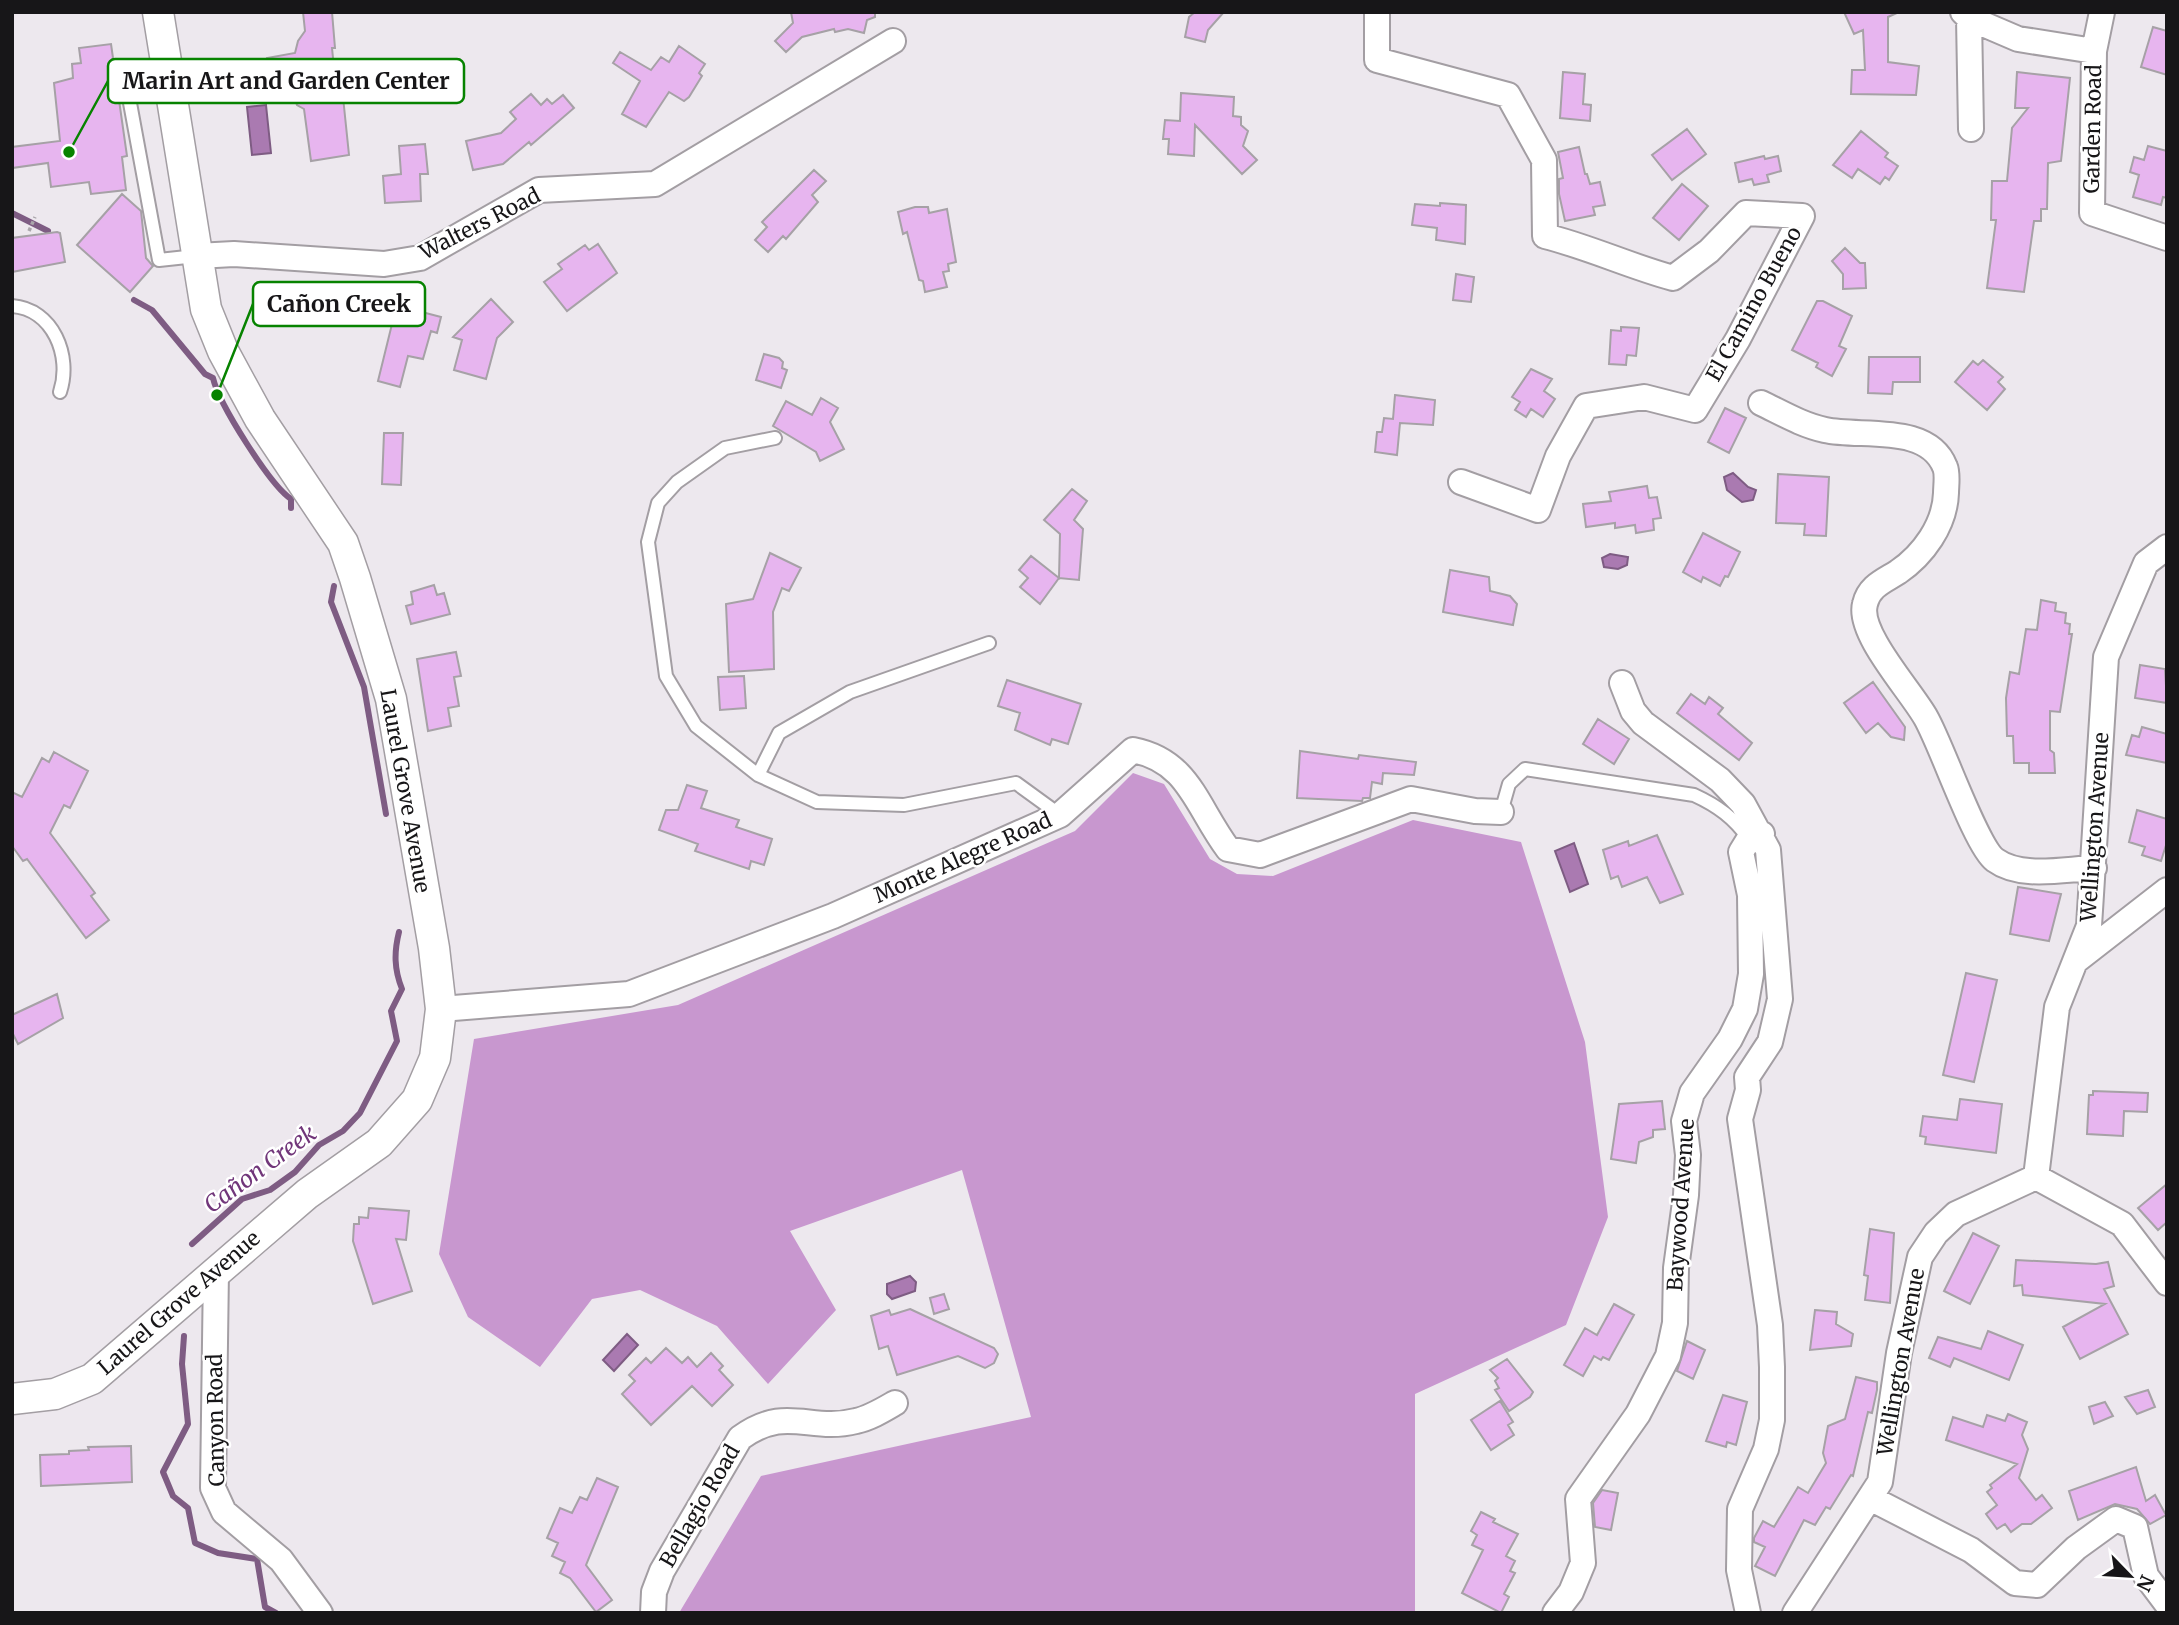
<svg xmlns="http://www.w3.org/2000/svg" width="2179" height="1625" font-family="Merriweather,serif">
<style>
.forest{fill:#c897cf}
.water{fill:#aa7ab1;stroke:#7e5c83;stroke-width:2}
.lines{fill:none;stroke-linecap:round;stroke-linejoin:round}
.stream{stroke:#7e5c83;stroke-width:6}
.building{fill:#e7b5ef;stroke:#a6a1a6;stroke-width:2}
.service-casing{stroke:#a39ea3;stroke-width:16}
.minor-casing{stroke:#a39ea3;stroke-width:28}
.tertiary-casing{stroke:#a39ea3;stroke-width:33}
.path{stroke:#aaa6ab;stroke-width:3.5;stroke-dasharray:3.5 3.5;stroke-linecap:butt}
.service{stroke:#fff;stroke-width:12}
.minor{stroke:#fff;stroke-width:24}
.tertiary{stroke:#fff;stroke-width:30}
.labels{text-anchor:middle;stroke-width:5;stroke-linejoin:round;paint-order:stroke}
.street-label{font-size:21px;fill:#171618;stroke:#fff}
.water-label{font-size:23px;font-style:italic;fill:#71367a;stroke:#fff}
.leader{fill:none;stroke:#078300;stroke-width:2.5}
.callout-dot{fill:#078300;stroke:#fff;stroke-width:2.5}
.callout{fill:#fff;stroke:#078300;stroke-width:2.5}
.callout-label{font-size:23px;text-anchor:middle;font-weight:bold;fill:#171618}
</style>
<rect width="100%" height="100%" fill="#ede8ee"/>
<!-- forest -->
<path class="forest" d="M1133,773l31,11 46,75 27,15 36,2 140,-56 108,22 64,200 23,175 -42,108 -151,69v219h-736l82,-137 270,-59 -69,-247 -172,61 46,79 -68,74 -51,-58 -77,-36 -48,9 -52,68 -72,-50 -29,-63 35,-215 204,-34 397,-174z"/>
<!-- water -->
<path class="water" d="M266,105l5,48 -19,2 -5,-48z
M1733,473l15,14 8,3 -3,10 -11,2 -15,-12 -3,-13z
M1610,554l18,3 -1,8 -9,4 -14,-2 -2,-9z
M1574,843l14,41 -18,8 -15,-41z
M910,1276l6,6 -1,9 -23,8 -5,-5v-10z
M627,1334l11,11 -24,26 -11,-11z"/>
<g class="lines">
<!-- stream -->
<path class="stream" d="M12,213l36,18
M134,300l18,10 53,64 8,4c6,26 57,107 78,121v9
M334,586l-3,16 33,85 22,127
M192,1244l50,-45 28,-9 25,-18 24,-27 24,-14 17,-18 37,-72 -6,-30 11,-22c-8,-20 -8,-37 -3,-57
M184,1336l-2,28 6,60 -25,48 10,24 15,12 7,35 23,10 39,6 8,48 11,6"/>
</g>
<!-- building -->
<path class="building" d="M303,12h29l3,36h-3l5,49h6l6,58 -38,6 -7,-52 -7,-4 -4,-12 -22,4 -4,-39 28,-5 3,-12 7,-10z
M791,12h84v5l-8,3 -3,13 -16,-4 -13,3 -1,-3 -32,8 -16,15 -11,-11 18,-18z
M1195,12h29l-16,18 -3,12 -20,-5 4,-20z
M1844,12h55l-11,5v45l31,4 -3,29 -65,-1 1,-24h13l-2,-40 -9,4z
M2153,27l14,4v44l-26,-8z
M111,44l16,112 -5,1 4,33 -35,4 -2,-12 -38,5 -3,-24 -36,5v-21l48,-6 -6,-58 19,-5 -1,-14 9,-1 -2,-15z
M679,46l26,18 -6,9 3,3 -13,21 -5,4 -15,-9 -23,35 -24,-13 18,-33 -27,-18 7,-11 31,18 10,-13 8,5z
M1563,72l22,2 -2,30 8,1 -1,16 -30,-3z
M2017,72l53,6 -9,83 -13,2 -1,46h-6v12h-7l-10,71 -37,-4 9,-68h-5l1,-39h15l5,-53 16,-20h-13z
M1181,93l53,4 -1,19 8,1v8l7,6 -5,15 14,14 -15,14 -47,-49 -1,31 -26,-2 1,-15h-6l2,-19 15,1z
M531,94l10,11 6,-6 5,5 11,-9 11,13 -43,37 -2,-3 -26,22 -30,6 -7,-29 35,-8 15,-14 -6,-7z
M1687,129l19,25 -34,26 -20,-25z
M1861,131l27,22 -3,4 13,9 -9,14 -4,-3 -5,7 -22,-15 -6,9 -19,-13z
M425,144l3,30h-8l1,27 -36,2 -2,-27 18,-2 -2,-28z
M2148,146l19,5v47l-4,-1 -2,8 -28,-8 6,-22 -9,-3 4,-15 10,3z
M1579,147l6,27h2l3,10 10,-2 5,23 -12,2 2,8 -30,6 -6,-27v-15l4,-1 -5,-26z
M1764,156l1,3 13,-3 3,15 -14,4 2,7 -15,3 -2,-6 -13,3 -4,-19z
M814,170l12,11 -14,14 6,7 -32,37 -3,-3 -15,16 -13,-12 12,-13 -5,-5z
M1682,184l26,22 -29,34 -26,-22z
M122,194l19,17 5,47 7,8 -23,26 -53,-47z
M1440,203l26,2 -1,39 -29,-4 1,-12 -25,-3 3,-21 25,2z
M915,207h13l1,6 18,-4 9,53 -8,2 1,7 -6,1 4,15 -22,5 -2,-11 -4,-1 -12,-48 -4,2 -5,-22z
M57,232l3,1 5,29 -53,10v-34z
M598,244l19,29 -50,38 -23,-29 18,-13 -4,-5 27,-19 4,5z
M1845,248l15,15h5l1,25 -23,1v-15l-11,-13z
M1456,274l18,3 -3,25 -18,-2z
M491,299l22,23 -16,16 -11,41 -32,-9 8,-30 -9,-3z
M1817,301h6l29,15 -13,30 7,3 -14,27 -16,-9 2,-4 -26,-13z
M418,311l23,6 -4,16 -6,-2 -8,28 -15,-3 -8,31 -22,-6 15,-61 21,5z
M1621,327l18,1 -3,28 -9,-1 -1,10 -17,-1 2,-34 10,1z
M764,354l15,4 4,4 -1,6 5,2 -6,18 -25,-8z
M1869,357h51v25h-27l-1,12 -24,-1z
M1983,360l20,17 -5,5 7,7 -18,21 -32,-28 18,-21 5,4z
M1531,369l21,10 -8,12 11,8 -12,18 -12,-8 -5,8 -11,-7 5,-8 -8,-5z
M1395,395l40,5 -2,25 -33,-2 -3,32 -22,-3 2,-20h5l2,-14 9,1z
M821,398l17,10 -8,14 14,27 -24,12 -4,-9 -43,-26 13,-25 26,14z
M1725,408l21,10 -17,35 -21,-11z
M384,433h19l-2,52 -19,-1z
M1778,474l51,3 -3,59 -22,-1 1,-11 -29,-1z
M1647,486l2,12 8,-1 4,21 -8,1 1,11 -18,3 -1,-8 -20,3v-5l-29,4 -3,-23 28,-3 -2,-9z
M1072,489l15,12 -13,19 9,9 -4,51 -20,-2 -19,26 -20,-17 8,-9 -9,-8 12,-14 28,22 1,-44 -16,-14z
M1703,533l37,19 -12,25 -3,-1 -5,10 -17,-9 -2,5 -18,-10z
M770,553l31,15 -12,23 -7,-3 -9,24 1,57 -45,3 -3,-68 27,-5z
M1450,570l39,7 1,14 20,5 7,8 -4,21 -70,-13z
M434,585l3,10 7,-2 6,21 -39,10 -5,-18 7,-2 -2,-12z
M2041,600l15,3 -1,8 11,2 -1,10 5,1 -1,10h3l-12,78 -10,-1v39l4,3 1,20h-26v-10h-15l-1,-27h-6l-1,-38 4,-26 9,2 7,-45 11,1z
M456,652l5,24 -7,1 5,29 -11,2 3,18 -23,5 -11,-72z
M2140,665l25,4 2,34 -32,-5z
M744,676l2,32 -26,2 -2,-33z
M1007,680l74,24 -13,40 -16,-5 -2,6 -35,-15 5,-17 -22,-7z
M1873,682l32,45 -1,13 -13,-3 -13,-14 -12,10 -22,-30z
M1691,694l14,10 4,-7 14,11 -5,6 34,29 -13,17 -62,-47z
M1598,719l31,20 -15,25 -31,-20z
M2142,727l25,7v29l-41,-8 6,-20 7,2z
M1300,751l58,8 1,-4 57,7 -2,13 -31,-2 -1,11 -10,-2 -2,16h-7l-1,3 -65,-3z
M54,752l34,19 -18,37 -6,-3 -14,28 45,60 -4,3 18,24 -23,18 -59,-79 -4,2 -11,-15v-54l10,5 20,-39 7,4z
M687,785l20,6 -6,17 38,12 -3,7 36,12 -8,26 -13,-4 -2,8 -54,-18 3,-7 -39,-14 7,-20h12z
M2137,810l30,9v23l-6,19 -19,-6 3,-8 -16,-5z
M1657,835l26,59 -23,9 -13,-26 -25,10 -4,-11 -7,3 -8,-29 25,-9 1,5z
M2018,887l43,7 -12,47 -39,-7z
M1966,973l31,7 -23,102 -31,-7z
M57,994l6,24 -45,26 -6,-12v-17z
M2093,1091l55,2 -1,19 -23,-1 -1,25 -36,-2 2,-39h4z
M1960,1099l42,5 -6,49 -71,-9 1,-7 -6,-1 3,-20 34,4z
M1662,1101l3,28 -12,1v7l-14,5 -3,21 -25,-4 8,-55z
M2167,1184v38l-9,8 -20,-22z
M369,1208l40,3 -3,29 -10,-1 16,52 -39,13 -20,-63 1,-17h5v-7l9,1z
M1870,1229l24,4 -4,70 -25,-3 3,-24 -4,-1z
M1973,1233l26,13 -29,58 -26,-13z
M2016,1260l80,4 12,-2 6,24 -10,3 24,45 -48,25 -17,-32 42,-23 -82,-9 -1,-10 -8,1z
M944,1294l5,15 -15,5 -4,-16z
M1614,1304l20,11 -25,45 -6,-3 -2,3 -7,-4 -11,20 -19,-11 21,-37 12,7z
M910,1309l84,39 4,6 -4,9 -9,5 -27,-12 -61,19 -9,-29 -9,3 -8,-33 18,-6 2,5z
M1815,1310l22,2 -1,12 17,10 -2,12 -41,4z
M1988,1331l35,14 -14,35 -55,-22 -4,9 -21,-9 9,-21 43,12z
M1687,1341l18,9 -12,29 -16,-8z
M666,1348l16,15 6,-6 9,10 14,-14 12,13 -4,4 14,15 -21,21 -20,-20 -41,39 -29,-31 13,-13 -6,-6 17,-17 5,5z
M1507,1359l26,33 -3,5 -21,14 -14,-21 4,-2 -4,-7 3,-3 -8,-8z
M1856,1377l21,5v8l-5,23 -4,-1 -15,64 -2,-1 -21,34 -4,-2 -11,18 -11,-5 -29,56 -20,-10 10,-19 -11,-5v-4l9,-17 11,6 24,-40 10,6 18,-30 -3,-10 5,-27 17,-7z
M2148,1390l7,17 -18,7 -12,-17z
M1723,1395l24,7 -11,43 -9,-3 -1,5 -20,-6z
M1500,1401l13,21 -5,3 6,10 -23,15 -20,-30z
M2105,1402l8,14 -19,8 -5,-17z
M2008,1414l19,8 -5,13 6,14 -9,29 17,22 6,-5 10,13 -21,16h-9l-11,8 -6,-8 -8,5 -11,-15 11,-9 -10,-13 5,-4 -2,-3 27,-21 -71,-24 7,-23 30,10 4,-12 18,6z
M131,1446l1,36 -91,4 -1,-31 29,-1v-3l20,-1 -1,-3z
M2136,1467l10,34 9,-6 11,20 -16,9 -13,-15 -22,-5 -37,16 -9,-29z
M597,1478l21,9 -32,78 26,35 -16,12 -26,-34 -10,-5 5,-11 -13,-6 6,-13 -11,-5 13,-30 12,5 8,-16 7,3z
M1602,1490l16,3 -7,37 -16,-3 -2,-24z
M1481,1512l14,7 -2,3 25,12 -12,22 9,5 -5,10 5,2 -11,21 5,3 -8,16 -39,-20 21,-43 -11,-5 5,-10 -6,-4z"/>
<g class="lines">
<!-- service casing -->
<g class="service-casing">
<path id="service" d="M130,103l29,157 37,-4
M12,306c41,3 60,50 48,86
M775,438l-50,10 -48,34 -19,21 -10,39 18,134 30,50 62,49 59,27 87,3 112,-22 44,32
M758,775l21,-42 71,-41 139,-49
M1501,812l8,-28 16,-15 169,26c24,11 40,23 55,44"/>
</g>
<!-- minor casing -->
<g class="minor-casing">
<path id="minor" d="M1377,12v48l131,35 36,65 1,76c44,11 84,30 128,42l36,-27 37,-38 56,3 -64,123 -43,71 -51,-13 -58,9 -28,50 -20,54 -77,-28
M1963,12l6,6 49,21 76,12
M2102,12l-8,39 -2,162 75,25
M1969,18l2,111
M197,256l37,-2 150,10 36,-6 119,-68 116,-6 238,-143
M1761,403c21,10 41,22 64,27 36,8 103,-7 120,37 3,7 1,19 1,26 -1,32 -23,62 -48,79 -14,9 -29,14 -33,32 -8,29 46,87 61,114 16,28 50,128 69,142 26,19 69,9 99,8
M1622,683l11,28 10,12 77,57 23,24 25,46 12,149 -10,43 -23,35 1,13 -8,29 30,206 2,42v53l-6,29 -26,60 -1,61 9,43
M2077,960l90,-70
M441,1009l188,-15 204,-78 227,-101 73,-65c56,11 63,56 95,99l32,6 151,-56 64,12 26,1
M2036,1177l86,47 45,59
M216,1270l-3,218 11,24 57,48 39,53
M1870,1498l101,52 44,33 22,2 39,-37 40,-29 19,8 11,49 21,28
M653,1613l1,-21 8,-21 78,-133c47,-34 69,-5 116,-17 14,-3 27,-11 39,-18
M1555,1613l16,-21 12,-29 -5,-64 60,-85 30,-58 7,-33 1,-55 10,-73 2,-40 -4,-34 8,-28 38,-54 15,-30 6,-35 -1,-79 -9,-43 8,-13 13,-5
M1795,1613l85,-131 19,-129 21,-96 16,-24 20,-19 80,-37 21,-170 32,-81 17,-269 40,-94 21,-16"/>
</g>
<!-- tertiary casing -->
<g class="tertiary-casing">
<path id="tertiary" d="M12,1399l43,-5 37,-15 215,-185 72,-51 38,-43 18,-42 6,-49 -7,-61 -43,-249 -36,-121 -12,-35 -83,-124 -37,-68 -17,-42 -48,-297"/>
</g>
<!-- path -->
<path class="path" d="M29,231l6,-14"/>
<!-- service -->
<use href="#service" class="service"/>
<!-- minor -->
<use href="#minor" class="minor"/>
<!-- tertiary -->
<use href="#tertiary" class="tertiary"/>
</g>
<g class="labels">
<!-- street labels -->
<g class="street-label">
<text transform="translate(2093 129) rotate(-89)" y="7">Garden Road</text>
<text transform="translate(480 224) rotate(-27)" y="7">Walters Road</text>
<text transform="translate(1754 304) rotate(-61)" y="7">El Camino Bueno</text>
<text transform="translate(405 791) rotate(80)" y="7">Laurel Grove Avenue</text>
<text transform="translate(2095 827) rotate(-86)" y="7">Wellington Avenue</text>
<text transform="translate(963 858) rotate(-24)" y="7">Monte Alegre Road</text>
<text transform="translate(1681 1205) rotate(-86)" y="7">Baywood Avenue</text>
<text transform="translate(179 1303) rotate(-41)" y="7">Laurel Grove Avenue</text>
<text transform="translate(1901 1362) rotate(-80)" y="7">Wellington Avenue</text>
<text transform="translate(216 1420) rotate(-91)" y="7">Canyon Road</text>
<text transform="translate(700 1506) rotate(-60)" y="7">Bellagio Road</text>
</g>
<!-- water labels -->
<g class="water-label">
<text transform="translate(260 1169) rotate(-36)" y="8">Cañon Creek</text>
</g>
</g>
<!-- callouts -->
<path class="leader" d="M69 152L108 81M217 395L253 304"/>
<g class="callout-dot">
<circle cx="69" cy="152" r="7"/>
<circle cx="217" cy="395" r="7"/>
</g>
<g class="callout">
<rect x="108" y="59" width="356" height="44" rx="7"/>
<rect x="253" y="282" width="172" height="44" rx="7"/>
</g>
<g class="callout-label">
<text x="286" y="89">Marin Art and Garden Center</text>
<text x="339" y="312">Cañon Creek</text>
</g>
<!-- border -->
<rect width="2179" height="1625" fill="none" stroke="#171618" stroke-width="28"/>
<!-- north arrow -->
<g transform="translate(2130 1576) rotate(115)" stroke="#ffffff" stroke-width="5" paint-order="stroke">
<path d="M0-5L12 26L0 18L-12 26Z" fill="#171618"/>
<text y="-10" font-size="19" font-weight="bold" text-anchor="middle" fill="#171618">N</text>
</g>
</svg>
